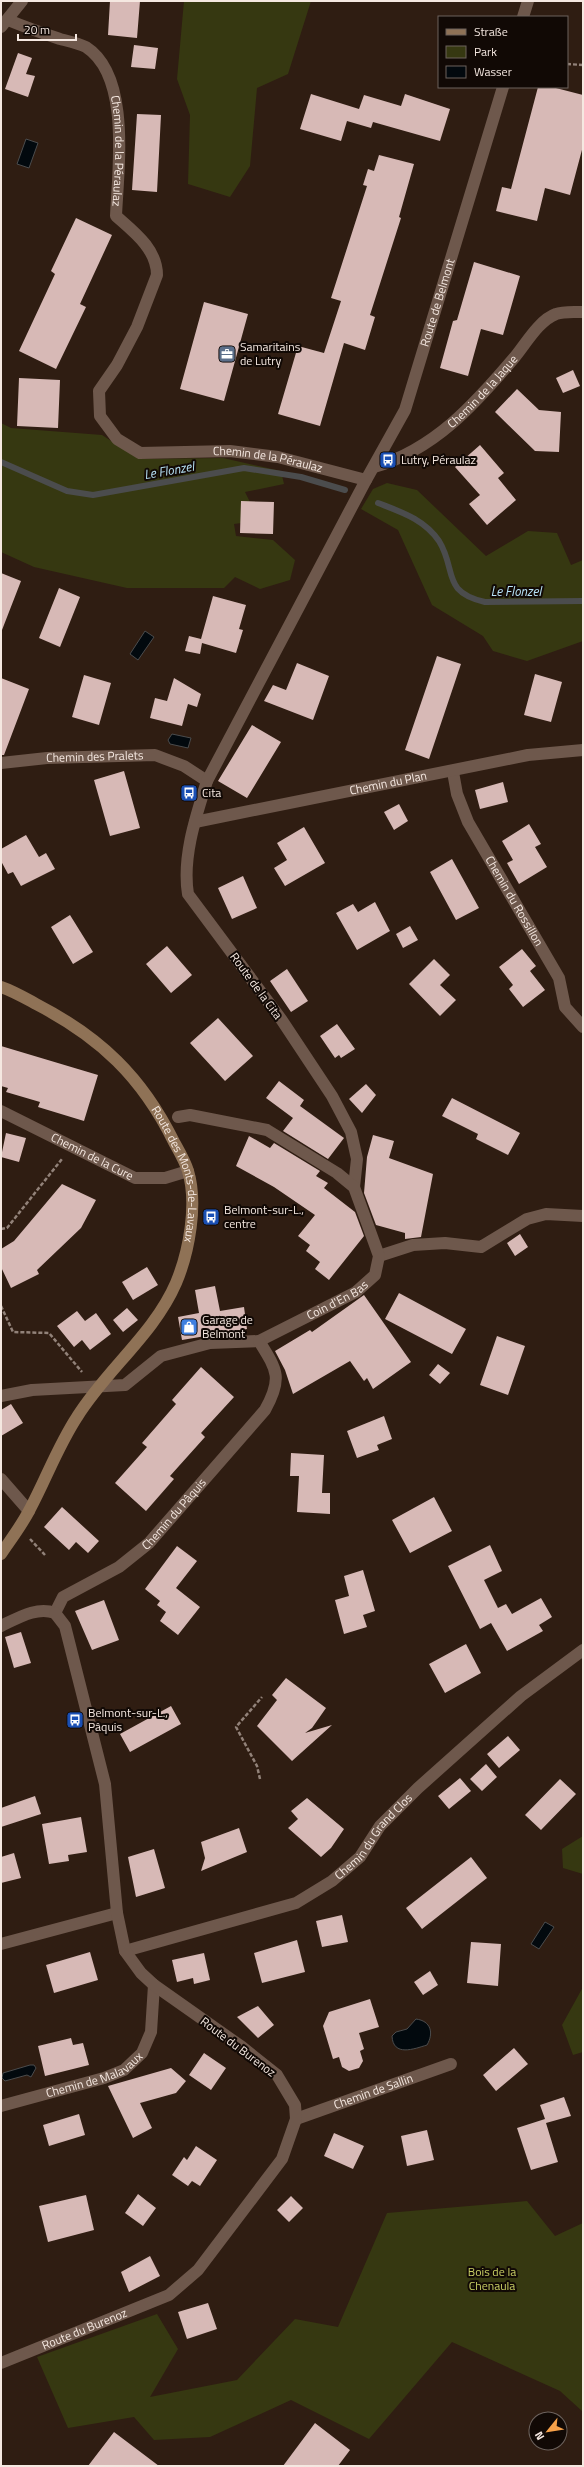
<svg xmlns="http://www.w3.org/2000/svg" width="584" height="2467" font-family="'Titillium Web',sans-serif">
<style>
.green{fill:#363811}
.water{fill:#02090e;stroke:#4b4c4d}
.lines{fill:none;stroke-linecap:round;stroke-linejoin:round}
.stream{stroke:#4b4c4d;stroke-width:6}
.building{fill:#d7b9b6}
.path{stroke:#928279;stroke-width:2.5;stroke-dasharray:4 2;stroke-linecap:butt}
.street{stroke:#6e584c;stroke-width:12}
.secondary{stroke:#8f7256;stroke-width:12}
.labels{text-anchor:middle;stroke-width:4;stroke-linejoin:round;paint-order:stroke}
.street-label{font-size:12px;fill:#f5e8e1;stroke:#110905}
.poi-label{font-size:12px;fill:#f5e8e1;stroke:#110905;text-anchor:start}
.park-label{font-size:12px;fill:#cad065;stroke:#110905}
.water-label{font-size:13px;font-style:italic;fill:#b8e3f7;stroke:#110905}
</style>
<rect width="100%" height="100%" fill="#2f1d12"/>
<!-- green -->
<path class="green" d="M184,1h127l-23,73 -31,14 -7,78 -20,31 -42,-13 2,-69 -13,-36z
M1,423l10,5 91,7 37,24 84,-1 58,13 3,13 -39,8 7,14 -3,16 -15,2 2,12 37,4 22,20 -5,20 -30,9 -25,-12 -11,11h-97l-93,-21 -33,-15z
M387,483l30,7 69,66 42,-25 29,2 14,32 12,-5v81l-56,20 -34,-10 -10,-15 -51,-31 -34,-75 -37,-21 12,-20z
M583,1836v38l-20,-6 -1,-19z
M583,1987v65l-10,3 -11,-30z
M527,2201l28,35 28,-13 -1,188 -22,-20 -108,-49 -83,97 -78,-39 -81,37 -56,3 -20,-23 -66,11 -31,-71 120,-43 21,35 -28,48 87,-17 58,-61 43,8 49,-114z"/>
<!-- water -->
<path class="water" d="M26,139l12,4 -9,25 -12,-4z
M145,631l9,6 -16,23 -8,-6z
M172,734l19,4 -3,10 -18,-4 -2,-4z
M545,1922l9,5 -15,22 -8,-5z
M416,2019c15,2 18,14 11,26 -13,4 -34,12 -35,-9l4,-4 11,-3z
M30,2065h4l2,3 -5,9 -4,-2 -22,6 -3,-3 1,-5z"/>
<g class="lines">
<!-- stream -->
<path class="stream" d="M1,462l66,29 26,4 151,-27 57,9 44,13
M378,503c23,9 46,16 61,38 18,29 2,51 46,61l98,-1"/>
</g>
<!-- building -->
<path class="building" d="M110,1h30l-3,37 -29,-3z
M134,45l24,3 -3,21 -24,-2z
M18,53l14,5 -6,16 9,2 -7,21 -23,-8z
M538,87h14l31,8v51l-13,49 -25,-7 -8,33 -41,-10 6,-24 9,2z
M311,94l48,15 5,-14 37,11 4,-12 45,15 -10,32 -67,-19 -2,6 -24,-7 -6,20 -41,-12z
M137,114l24,1 -4,77 -25,-2z
M379,155l35,9 -15,53 2,1 -31,97 5,2 -10,33 -21,-7 -24,83 -42,-12 20,-68 26,7 17,-52 -10,-3 36,-112 -4,-1 5,-16 6,2z
M76,218l36,17 -32,69 6,3 -30,62 -37,-18 36,-77 -4,-3z
M474,262l46,14 -17,59 -22,-6 -13,47 -28,-8 13,-47 4,-1z
M204,302l44,12 -24,87 -44,-12z
M573,370l7,16 -17,7 -7,-15z
M19,378l41,2 -2,48 -41,-2z
M517,389l22,21 22,2 -2,40 -24,-1 -40,-39z
M480,445l24,28 -6,5 18,22 -29,25 -18,-21 11,-9 -25,-28z
M241,501l33,1 -1,32 -33,-1z
M1,573l20,8 -19,49h-1z
M59,588l21,9 -20,50 -21,-9z
M213,596l33,9 -7,24 4,1 -7,23 -34,-10 -2,11 -15,-3 4,-15 12,3z
M437,656l24,8 -32,95 -24,-9z
M297,663l32,13 -16,44 -49,-19 9,-16 13,5z
M535,674l27,8 -11,40 -27,-7z
M84,675l27,8 -12,42 -27,-8z
M1,678l28,11 -25,66h-3z
M174,678l27,16 -4,13 -9,-3 -6,22 -32,-8 5,-20 12,3z
M252,725l29,17 -34,56 -29,-17z
M124,771l16,57 -30,8 -16,-56z
M503,782l5,20 -28,7 -5,-19z
M399,804l9,17 -14,9 -10,-18z
M529,824l12,20 -6,3 12,20 -28,17 -12,-21 6,-3 -11,-19z
M304,827l21,36 -40,23 -11,-18 13,-8 -10,-17z
M26,835l13,22 7,-4 9,16 -34,17 -8,-14 -5,2 -7,-13v-12z
M452,859l27,49 -23,12 -26,-48z
M243,876l14,32 -25,11 -14,-31z
M375,902l15,29 -33,19 -21,-37 17,-9 5,8z
M70,915l23,37 -20,12 -22,-37z
M410,926l8,14 -15,8 -7,-14z
M167,946l25,29 -21,18 -25,-29z
M522,949l14,17 -6,5 15,19 -22,17 -14,-18 4,-4 -14,-18z
M434,959l16,16 -10,10 16,15 -16,16 -31,-32z
M287,969l21,32 -17,11 -21,-31z
M218,1018l35,38 -28,25 -35,-38z
M337,1024l18,25 -14,9 -2,-3 -4,3 -15,-22z
M1,1046l97,29 -14,46 -46,-14 2,-5 -34,-10 2,-4 -7,-2z
M279,1081l25,19 -4,6 44,32 -16,21 -45,-28 10,-13 -27,-20z
M366,1084l10,11 -14,18 -13,-14z
M452,1098l68,35 -12,22 -32,-16 2,-5 -36,-18z
M6,1133l20,5 -7,24 -18,-5z
M373,1135l21,6 -5,17 44,16 -12,63 -16,2v-6l-29,-8 -12,-32 3,-36z
M249,1136l21,12 4,-5 46,28 -4,5 12,7 -4,5 31,24 9,24 -35,44 -14,-11 5,-7 -14,-11 4,-6 -12,-9 17,-21 -41,-28 -38,-21z
M62,1184l34,16 -15,28 -44,42 2,4 -28,14 -10,-21v-18l13,-8z
M520,1234l8,13 -13,9 -8,-13z
M147,1267l11,18 -25,15 -11,-18z
M215,1286l5,25 24,-4 3,22 -65,11 -4,-23 21,-4 -4,-23z
M399,1293l67,36 -14,25 -67,-35z
M364,1295l47,67 -38,27 -6,-11 -3,3 -14,-20 -57,33 -8,-24 -10,-19 35,-21 2,2z
M127,1308l11,12 -15,12 -10,-12z
M77,1311l8,10 11,-8 15,21 -21,16 -8,-10 -8,7 -17,-21z
M497,1336l28,10 -17,49 -28,-10z
M438,1364l12,9 -10,11 -11,-9z
M201,1367l33,30 -33,36 4,4 -35,39 4,3 -28,32 -31,-28 32,-36 -5,-4 34,-39 -4,-4z
M11,1404l12,19 -22,13v-26z
M384,1416l8,23 -15,6 2,5 -22,8 -10,-27z
M291,1453l33,2 -2,38h8v21l-33,-2 2,-36h-9z
M434,1497l18,34 -42,22 -18,-33z
M62,1507l37,34 -11,12 -12,-11 -7,8 -25,-23z
M490,1545l12,26 -18,9 14,28 8,-4 6,10 29,-16 11,19 -13,8 4,6 -36,20 -16,-28 -11,6 -32,-63z
M177,1546l20,15 -21,27 24,19 -22,28 -18,-14 6,-9 -9,-7 3,-4 -15,-12z
M363,1570l12,41 -12,4 4,12 -23,7 -9,-34 14,-4 -5,-20z
M104,1600l15,40 -27,10 -17,-39z
M21,1632l10,31 -17,5 -9,-31z
M466,1644l15,29 -36,20 -16,-29z
M286,1678l40,30 -14,20 -7,5 27,-8 -40,36 -35,-35 20,-26 -5,-5z
M171,1706l10,18 -51,28 -10,-18z
M508,1736l12,14 -21,18 -12,-14z
M486,1764l11,13 -15,14 -12,-12z
M460,1778l11,13 -22,18 -11,-13z
M560,1779l16,15 -35,36 -16,-15z
M35,1796l6,18 -40,13v-19z
M307,1798l37,31 -13,19 -10,9 -33,-29 10,-9 -7,-8z
M81,1817l6,35 -19,3 1,6 -20,3 -7,-40z
M239,1828l8,24 -46,19 4,-13 -4,-16z
M154,1849l11,39 -29,9 -8,-40z
M14,1853l7,25 -20,5v-26z
M471,1857l16,21 -65,51 -16,-21z
M342,1915l6,27 -26,5 -6,-26z
M297,1940l8,32 -43,11 -8,-30z
M471,1942l30,2 -3,42 -31,-3z
M90,1952l8,28 -44,13 -8,-28z
M204,1953l6,27 -16,4 -1,-6 -16,4 -5,-22z
M430,1971l8,14 -15,10 -9,-13z
M370,1999l9,28 -20,6 5,16 -4,2 3,10 -4,7 -10,3 -7,-4 -3,-10 -6,2 -10,-33 6,-14z
M258,2006l16,19 -16,13 -21,-21z
M71,2038l2,7 10,-2 6,22 -44,11 -7,-30z
M514,2048l14,16 -32,27 -13,-16z
M204,2053l22,15 -15,22 -22,-15z
M171,2068l15,13 -10,12 -36,10 12,25 -19,10 -25,-52z
M564,2097l7,19 -25,7 12,39 -27,8 -14,-42 28,-9 -5,-14z
M79,2114l6,21 -36,11 -6,-21z
M427,2130l7,30 -27,6 -6,-30z
M334,2133l30,13 -11,23 -29,-13z
M196,2146l21,14 -17,26 -8,-5 -4,5 -16,-11 12,-18 3,3z
M138,2194l18,14 -13,18 -18,-13z
M86,2195l8,35 -46,12 -9,-36z
M291,2196l12,12 -14,14 -12,-12z
M150,2256l10,20 -31,16 -8,-20z
M208,2303l9,26 -30,10 -9,-27z
M315,2423l35,27 -12,16h-55z
M114,2432l45,34h-71z"/>
<g class="lines">
<!-- path -->
<path class="path" d="M567,64l16,1
M1,1229l6,-1 55,-69
M1,1306l12,26 36,1 33,39
M30,1539l15,16
M260,1779l-3,-13 -21,-39 26,-30"/>
<!-- street -->
<g class="street">
<path d="M523,17l5,-16"/>
<path id="s1" d="M8,20c17,7 34,13 52,19 8,2 18,4 26,8 45,29 32,122 30,169 18,16 41,33 41,59l-20,52 -20,38 -18,26 1,25 17,23 23,14 90,-2 48,6 88,23"/>
<path d="M1,27l21,-26"/>
<path id="s2" d="M374,467c60,-17 101,-63 140,-109 11,-13 25,-38 42,-44 7,-3 19,-2 27,-2"/>
<path id="s3" d="M1,763l46,-5 108,-3 29,11 23,15"/>
<path id="s4" d="M453,772l4,22 11,28 91,156 6,29 18,20"/>
<path id="s5" d="M195,822l333,-67 55,-5"/>
<path id="s6" d="M1,1111l134,67h30l23,-7"/>
<path id="s7" d="M354,1187l3,-28 -6,-27 -19,-36 -51,-77 -93,-125c-6,-37 8,-78 19,-113l159,-301 39,-70 98,-323"/>
<path d="M379,1256l34,-11 32,-2 36,4 46,-28 19,-5 37,2"/>
<path id="s8" d="M1,1396l31,-6 93,-5 36,-29 49,-13 49,-2 97,-49 19,-17 4,-19 -25,-69 -17,-14 -70,-43 -77,-15 -12,2"/>
<path d="M1,1479l28,32"/>
<path id="s9" d="M55,1613l8,-16 56,-30 30,-24 116,-133c18,-32 12,-40 -6,-69"/>
<path d="M1,1626c17,-8 36,-20 54,-13"/>
<path d="M1,1944l116,-31"/>
<path id="s10" d="M125,1951l171,-48 36,-22 28,-24 20,-31 38,-38 103,-92 62,-46"/>
<path id="s11" d="M1,2106l103,-28 20,-8 18,-17 9,-21 3,-47"/>
<path id="s12" d="M296,2119l155,-55"/>
<path id="s13" d="M1,2363l168,-68 29,-25 84,-111 14,-40 -1,-14 -18,-30 -35,-28 -88,-62 -13,-12 -16,-22 -8,-38 -12,-129 -40,-158 -10,-13"/>
</g>
<!-- secondary -->
<path class="secondary" id="s14" d="M1,987c12,4 24,11 35,17 64,33 106,73 138,138 5,9 11,19 14,29 10,33 1,81 -12,112 -22,51 -70,87 -99,134 -19,29 -31,62 -47,92 -8,16 -19,30 -29,45"/>
</g>
<!-- icons -->
<defs>
<g id="office-square" transform="scale(0.9)"><rect x="-9" y="-9" width="18" height="18" rx="4" fill="#5c6f8a" stroke="#110905"/><path d="M-6-3h4V-5.5h4V-3h4V5H-6ZM-1-4.5V-3h2v-1.5ZM-6 0V1H6V0Z" fill="#fff"/></g>
<g id="bus-square" transform="scale(0.9)"><rect x="-9" y="-9" width="18" height="18" rx="4" fill="#1a4fb4" stroke="#110905"/><path d="M-5-6H5V4H4V6H2V4H-2V6H-4V4H-5ZM-3.5-4V0h7V-4ZM-3.5 1.2v1.5H-2V1.2ZM2 1.2v1.5H3.5V1.2Z" fill="#fff"/></g>
<g id="shop-square" transform="scale(0.9)"><rect x="-9" y="-9" width="18" height="18" rx="4" fill="#3f7fe0" stroke="#110905"/><path d="M-5-2.5h2.3a2.7 3.5 0 0 1 5.4 0H5L5.5 6h-11ZM-1.5-2.5h3a1.5 2.3 0 0 0-3 0Z" fill="#fff"/></g>
</defs>
<g fill-rule="evenodd">
<use href="#office-square" x="227" y="354"/>
<use href="#bus-square" x="388" y="460"/>
<use href="#bus-square" x="189" y="793"/>
<use href="#bus-square" x="211" y="1217"/>
<use href="#shop-square" x="189" y="1327"/>
<use href="#bus-square" x="75" y="1720"/>
</g>
<g class="labels">
<!-- street labels -->
<g class="street-label">
<text dy="4" stroke="none"><textPath href="#s1" startOffset="196">Chemin de la Péraulaz</textPath></text>
<text dy="4" stroke="none"><textPath href="#s7" startOffset="993">Route de Belmont</textPath></text>
<text dy="4" stroke="none"><textPath href="#s2" startOffset="134">Chemin de la Jaque</textPath></text>
<text dy="4" stroke="none"><textPath href="#s1" startOffset="675">Chemin de la Péraulaz</textPath></text>
<text dy="4" stroke="none"><textPath href="#s3" startOffset="94">Chemin des Pralets</textPath></text>
<text dy="4" stroke="none"><textPath href="#s5" startOffset="197">Chemin du Plan</textPath></text>
<text dy="4" stroke="none"><textPath href="#s4" startOffset="144">Chemin du Rossillon</textPath></text>
<text transform="translate(256 986) rotate(54)" y="4">Route de la Cita</text>
<text dy="4" stroke="none"><textPath href="#s6" startOffset="102">Chemin de la Cure</textPath></text>
<text dy="4" stroke="none"><textPath href="#s14" startOffset="270">Route des Monts-de-Lavaux</textPath></text>
<text dy="4" stroke="none"><textPath href="#s8" startOffset="359">Coin d'En Bas</textPath></text>
<text dy="4" stroke="none"><textPath href="#s9" startOffset="158">Chemin du Pâquis</textPath></text>
<text dy="4" stroke="none"><textPath href="#s10" startOffset="281">Chemin du Grand Clos</textPath></text>
<text transform="translate(238 2047) rotate(37)" y="4">Route du Burenoz</text>
<text dy="4" stroke="none"><textPath href="#s11" startOffset="99">Chemin de Malavaux</textPath></text>
<text dy="4" stroke="none"><textPath href="#s12" startOffset="82">Chemin de Sallin</textPath></text>
<text dy="4" stroke="none"><textPath href="#s13" startOffset="90">Route du Burenoz</textPath></text>
</g>
<!-- poi labels -->
<g class="poi-label">
<text x="240" y="351">Samaritains<tspan x="240" dy="14">de Lutry</tspan></text>
<text x="401" y="464">Lutry, Péraulaz</text>
<text x="202" y="797">Cita</text>
<text x="224" y="1214">Belmont-sur-L.,<tspan x="224" dy="14">centre</tspan></text>
<text x="202" y="1324">Garage de<tspan x="202" dy="14">Belmont</tspan></text>
<text x="88" y="1717">Belmont-sur-L.,<tspan x="88" dy="14">Pâquis</tspan></text>
</g>
<!-- park labels -->
<g class="park-label">
<text x="492" y="2276">Bois de la<tspan x="492" dy="14">Chenaula</tspan></text>
</g>
<!-- water labels -->
<g class="water-label">
<text transform="translate(169 470) rotate(-10)" y="5">Le Flonzel</text>
<text x="516" y="596">Le Flonzel</text>
</g>
</g>
<!-- border -->
<rect width="584" height="2467" fill="none" stroke="#f5e8e1" stroke-width="4"/>
<!-- legend -->
<rect x="438" y="16" width="130" height="72" fill="#110905" stroke="#6c625d"/>
<rect x="446" y="29" width="20" height="6" fill="#8f7256" stroke="#6c625d"/>
<text x="474" y="36" font-size="12" fill="#f5e8e1">Straße</text>
<rect x="446" y="46" width="20" height="12" fill="#363811" stroke="#6c625d"/>
<text x="474" y="56" font-size="12" fill="#f5e8e1">Park</text>
<rect x="446" y="66" width="20" height="12" fill="#02090e" stroke="#6c625d"/>
<text x="474" y="76" font-size="12" fill="#f5e8e1">Wasser</text>
<!-- north arrow -->
<g transform="translate(548 2431) rotate(240)"><circle r="19" fill="#110905" stroke="#6c625d"/>
<path d="M0-3L7 15L0 10L-7 15Z" fill="#f7a149"/>
<text y="-6" font-size="11" font-weight="bold" text-anchor="middle" fill="#f5e8e1">N</text>
</g>
<!-- scale -->
<path d="M18 34v6h58v-6" fill="none" stroke="#f5e8e1" stroke-width="2"/>
<text x="24" y="34" font-size="12" fill="#f5e8e1" stroke="#110905" stroke-width="3" paint-order="stroke">20 m</text>
</svg>
